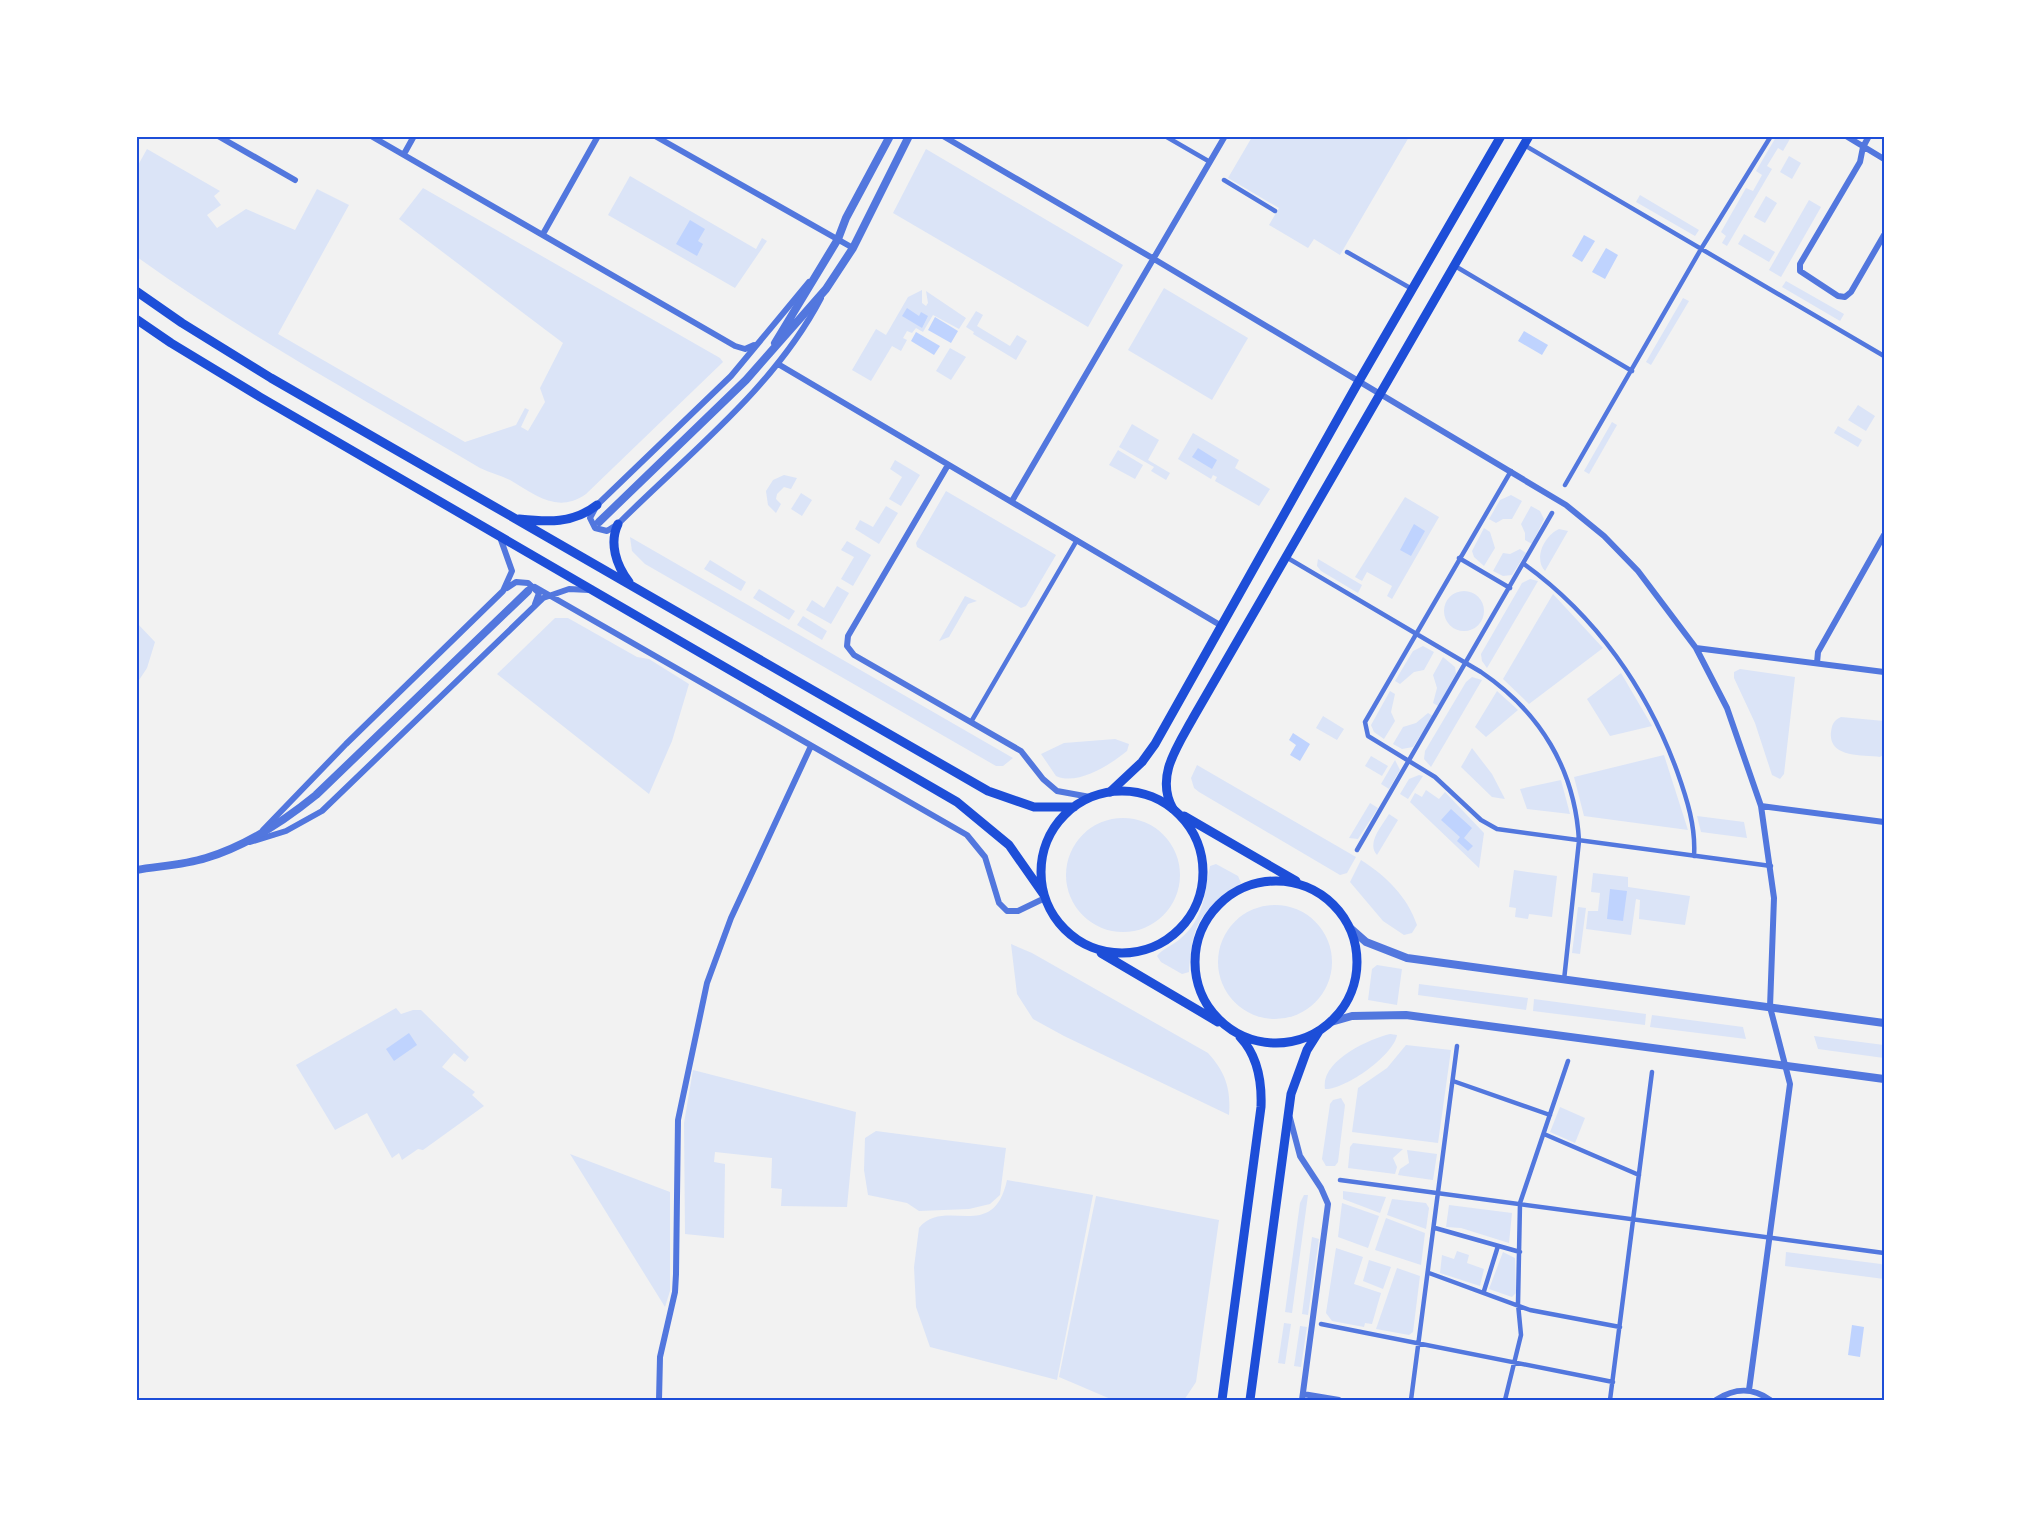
<svg xmlns="http://www.w3.org/2000/svg" width="2021" height="1537" font-family="Karla,sans-serif">
<style>
.green{fill:#dbe4f7}
.water{fill:#bfd3fe}
.lines{fill:none;stroke-linecap:round;stroke-linejoin:round}
.pedestrian{stroke:#5277de;stroke-width:4.5}
.minor{stroke:#5277de;stroke-width:6}
.tertiary{stroke:#5277de;stroke-width:8}
.secondary{stroke:#1d4ed8;stroke-width:9}
.primary{stroke:#1d4ed8;stroke-width:9}
.neatline{fill:none;stroke:#1d4ed8;stroke-width:2}
</style>
<rect width="100%" height="100%" fill="#f2f2f2"/>
<!-- green -->
<path class="green" d="M1252,137h157l-69,118 -26,-16 -6,9 -39,-23 10,-17 -51,-30z
M1776,137h15l-8,14 -5,-3 -11,18 5,3 -45,77 -5,-3 4,-7 -5,-4 25,-44 7,3 9,-16 -6,-4z
M147,149l73,42 -6,5 7,9 -14,10 10,13 29,-19 49,21 22,-41 32,16 -71,129 187,108 51,-17 9,-17 4,2 -8,17 7,4 17,-29 -5,-14 23,-45 -164,-124 24,-31 297,170 3,4 -137,132c-29,20 -50,1 -76,-14 -10,-5 -20,-7 -30,-12 -116,-69 -234,-133 -343,-211v-90z
M926,149l197,116 -35,62 -195,-114z
M1789,156l12,7 -9,16 -12,-7z
M630,176l126,73 6,-11 5,3 -32,47 -127,-73z
M1640,195l59,35 -4,6 -59,-34z
M1766,196l11,7 -12,20 -11,-6z
M1809,200l12,7 -40,70 -12,-7z
M1744,234l31,18 -6,10 -31,-18z
M1786,281l58,33 -4,7 -58,-34z
M1164,288l84,50 -36,62 -84,-50z
M922,290v13l4,3 2,-3 -2,-12 40,27 -7,11 -26,-14 -10,17 -7,-4 -4,5 -5,-2 -4,7 4,2 -6,11 -9,-5 -21,35 -19,-11 24,-41 10,6 22,-38z
M1683,298l6,3 -38,64 -5,-3z
M976,311l7,4 -6,11 33,20 7,-11 10,6 -11,19 -43,-26 1,-2 -8,-5z
M950,348l16,9 -15,23 -15,-9z
M1858,405l17,11 -9,15 -18,-11z
M1612,422l5,3 -28,49 -5,-3z
M1132,424l27,16 -11,20 22,13 -4,7 -15,-9 3,-4 -35,-20z
M1838,426l24,14 -4,7 -24,-14z
M1193,433l46,27 -4,8 35,21 -11,17 -44,-25 2,-4 -4,-2 -2,4 -33,-20z
M1118,450l25,15 -8,14 -26,-14z
M895,460l25,15 -19,31 -12,-7 13,-22 -12,-8z
M784,475l13,3 -6,11 -7,-2 -7,7 -1,5 5,5 -5,9 -8,-8 -2,-14 7,-11z
M946,491l110,64 -30,51 -5,2 -104,-61 -1,-4z
M801,493l11,7 -10,16 -11,-7z
M1511,495l11,6 -10,18h-9l-7,4 -7,-4 11,-19z
M1405,497l34,20 -47,82 -5,-3 5,-10 -25,-14 -5,9 -7,-4z
M886,506l12,7 -19,31 -24,-15 5,-9 13,7z
M1531,506l9,5 4,8 -12,25 -7,-4v-7l-4,-9z
M1484,528l6,4 5,16 -11,18 -10,-9 -2,-6z
M1559,529l9,2 -23,40c-12,-13 0,-36 14,-42z
M630,537l383,221 -10,8h-7l-351,-202 -13,-13z
M847,541l24,14 -18,31 -12,-7 13,-22 -13,-7z
M1520,549l6,4 -14,22 -9,1 -10,-5 10,-18 7,1z
M1318,559l44,26 -4,8 -37,-22 -4,-5z
M710,560l36,22 -5,9 -37,-22z
M1530,579l8,2 -51,87 -5,-7 -1,-7 41,-71z
M837,586l12,7 -18,31 -25,-14 6,-10 12,8z
M759,589l36,22 -6,9 -36,-22z
M1444 611a20 20 0 1 1 40 0a20 20 0 1 1-40 0Z
M1553,594l50,54 -74,56 -26,-25z
M965,596l12,5 -9,3 -19,33 -10,4z
M803,616l24,15 -5,9 -25,-15z
M555,618h13l69,39 12,2 40,25 -17,57 -23,53 -152,-120z
M137,623l18,19 -8,26 -10,15z
M1423,646l11,6 -10,18 -10,2 -14,12 -5,-3 18,-30z
M1443,657l12,10 1,7 -18,32 -5,-3 4,-15 -4,-13z
M1740,669l55,8 -11,97 -4,5 -8,-4 -17,-52 -21,-45v-6z
M1621,673l31,53 -42,10 -23,-37z
M1472,677l10,3 -51,87 -7,-8 1,-8 41,-69z
M1390,691l5,3 -4,18 4,9 -11,18 -10,-7 -3,-7z
M1497,691l21,19 -32,27 -11,-10z
M1428,713l5,3 -20,31 -11,2 -9,-5 10,-17 13,-4z
M1323,716l21,13 -7,11 -21,-12z
M1841,717l43,4 -1,34 -3,2c-18,-2 -52,1 -49,-25 1,-8 3,-12 10,-15z
M1115,739l14,5 -2,7c-16,13 -49,35 -71,25l-15,-22 23,-11z
M1472,748l20,26 13,25 -13,-2 -31,-30z
M1664,755l24,75 -104,-14 -10,-39z
M1371,756l17,10 -6,10 -17,-10z
M1395,760l5,10 -11,19 -8,-5z
M1197,765l159,92 -9,16 -7,2 -141,-83 -5,-4 -3,-10z
M1419,775l4,1 -15,23 -8,-5 9,-15z
M1561,780l9,34 -43,-5 -7,-20z
M1426,790l13,9 6,-7 39,41 -5,35 -69,-66 5,-9 7,4z
M1370,803l8,5 -20,31 -9,-1z
M1389,814l9,6 -21,35c-11,-12 5,-29 12,-41z
M1697,816l47,6 3,16 -46,-6z
M1066 875a57 57 0 1 1 114 0a57 57 0 1 1-114 0Z
M1361,860c25,16 46,36 56,65l-5,8 -8,2 -21,-14 -33,-39z
M1216,864l22,12 3,7c-41,31 -48,36 -52,89l-7,2 -21,-12 -4,-6c5,-7 16,-11 23,-17 25,-21 24,-44 30,-73z
M1514,870l43,6 -5,41 -23,-3 -1,5 -13,-2 1,-9 -7,-1z
M1593,873l35,4v10l62,9 -5,29 -46,-6 1,-19 -4,-1 -5,36 -45,-6 2,-18h10l2,-18 -9,-1z
M1218 962a57 57 0 1 1 114 0a57 57 0 1 1-114 0Z
M1578,907l8,1 -6,46 -8,-1z
M1011,944l21,9 176,100c18,20 23,36 21,62l-165,-79 -31,-17 -16,-25z
M1377,965l25,4 -5,36 -29,-5 4,-31z
M1419,984l109,14 -2,12 -108,-15z
M1534,999l112,15 -1,11 -112,-14z
M396,1008l5,6 12,-4h8l48,47 -4,5 -11,-9 -12,14 33,25 -3,3 12,11 -61,44 -5,-1 -16,11 -3,-7 -7,5 -25,-45 -32,17 -39,-65z
M1652,1015l91,12 3,12 -96,-12z
M1390,1034l7,1c-3,20 -52,55 -72,54 -5,-28 44,-50 65,-55z
M1814,1036l70,9v13l-66,-9z
M1406,1045l45,5 -13,93 -86,-11 6,-44 29,-20z
M693,1070l163,42 -9,95 -66,-1 1,-17 -11,-1 1,-30 -57,-6 -1,10 11,2 -1,74 -39,-4 -1,-111z
M1341,1098l4,7 -7,57 -3,4h-9l-4,-7 8,-55 3,-4z
M1560,1107l25,11 -10,25 -25,-11z
M876,1131l130,17 -6,47 -10,9 -21,5 -50,2 -12,-8 -39,-8 -4,-25 1,-32z
M1353,1143l50,6 -10,9 4,9 -2,7 -47,-6 2,-21z
M1407,1150l30,4 -4,26 -35,-5 2,-6 9,-6z
M570,1154l100,38v99l-5,16z
M1007,1180l86,15 -36,185 -127,-33 -14,-40 -2,-40 5,-39c26,-32 74,16 88,-48z
M1343,1191l43,6 -6,16 -37,-14z
M1304,1195h4l-16,118 -7,-1 15,-109z
M1096,1196l123,24 -23,162 -12,18h-71l-54,-23z
M1392,1199l34,4 3,5 -3,21 -39,-14z
M1342,1203l37,13 -11,32 -30,-11z
M1449,1205l63,8 -3,30 -48,-15 -15,-1z
M1386,1218l39,15 -4,32 -46,-15z
M1312,1237l7,2 -11,76 -6,-1z
M1336,1248l27,9 -9,27 27,9 -9,31 -7,-1 -1,4 -32,-6 -6,-8z
M1457,1251l12,4 -2,8 17,6 -4,17 -40,-13 2,-18 12,4z
M1503,1252l12,6 1,35 -4,4 -23,-8z
M1786,1252l95,12 3,2v13l-99,-13z
M1369,1260l22,7 -8,22 -20,-8z
M1397,1268l23,8 -7,56 -4,3 -33,-6z
M1284,1323l7,1 -6,40 -7,-1z
M1300,1326l7,1 -6,40 -7,-1z"/>
<!-- water -->
<path class="water" d="M690,220l15,9 -7,12 5,3 -6,12 -21,-12z
M1584,235l11,6 -13,21 -10,-6z
M1606,248l12,7 -13,24 -13,-7z
M907,308l12,8 2,-4 7,4 -6,12 -20,-12z
M935,317l23,14 -7,12 -23,-13z
M1524,331l24,14 -6,10 -24,-14z
M916,332l24,14 -6,9 -23,-14z
M1198,448l19,12 -5,9 -20,-12z
M1414,524l11,7 -14,25 -11,-6z
M1293,733l17,11 -10,17 -10,-6 6,-10 -7,-5z
M1451,809l21,19 -8,10 9,8 -5,5 -11,-10 3,-4 -19,-17z
M1610,889l17,2 -4,30 -16,-2z
M409,1033l8,12 -23,16 -8,-12z
M1852,1325l12,2 -4,30 -12,-2z"/>
<g class="lines">
<!-- pedestrian -->
<path class="pedestrian" d="M1165,136l45,26
M1524,145l360,211
M1224,180l51,31
M1347,252l65,37
M1455,266l177,105
M1511,471l-146,251 3,14 67,41 46,43 16,9 274,37
M1565,485l136,-236 70,-113
M1286,557l195,115c59,40 94,97 98,169l-15,139
M1459,558l51,30
M1524,564c72,52 123,125 153,207 10,28 19,56 17,85
M971,722l106,-182
M1357,850l195,-337
M1453,1081l97,34
M1544,1134l95,41
M1340,1180l544,73
M1435,1228l85,24
M1429,1273l101,37 90,17
M1484,1291l14,-45
M1321,1324l292,58
M1411,1400l46,-354
M1505,1400l16,-65 -3,-31 2,-101 48,-142
M1610,1400l42,-328"/>
<!-- minor -->
<path class="minor" d="M218,136l77,44
M371,136l364,210 10,3 9,-4
M655,136l198,112
M943,136l211,123 412,246 38,31 34,35 58,77 31,60 34,98 13,92 -4,109 20,77 -41,306
M1846,136l38,23
M1869,136l-6,11 -3,15 -60,102v7l38,25 7,1 6,-5 33,-57
M404,154l10,-18
M543,234l55,-98
M809,282l-78,94 -134,129 -7,13 5,10 12,3 11,-7c71,-71 156,-136 203,-226
M778,364l442,261
M948,465l-100,171 -1,10 7,9 167,96 22,28 14,12 33,6
M1012,501l213,-365
M535,587l432,248 18,22 14,46 8,8h11l27,-13
M507,588l9,-6 12,1 11,10 -4,11
M1696,648l188,24
M1817,663l1,-11 66,-117
M1761,806l123,16
M263,830l83,-86 157,-153 9,-20 -11,-31
M250,842l36,-11 36,-20 221,-213 26,-9 20,1
M1290,1118l10,38 21,32 7,16 -26,196
M1303,1394l36,6
M659,1400l1,-43 15,-65 1,-18 2,-154 29,-137 24,-65 80,-172
M1716,1400c19,-12 36,-13 54,0"/>
<!-- tertiary -->
<path class="tertiary" d="M775,343l63,-104 8,-21 44,-82
M599,522l147,-142 80,-91 27,-41 56,-112
M136,870c23,-4 48,-5 70,-12 40,-12 78,-37 110,-63l212,-204
M1349,927l17,15 41,16 477,65
M1331,1022l21,-6 54,-1 478,64"/>
<!-- secondary -->
<path class="secondary" d="M1110,792l32,-30 13,-18 204,-363 142,-245
M1173,809c-18,-32 4,-62 20,-91l336,-582"/>
<!-- primary -->
<path class="primary" d="M136,291l46,32 89,55 717,413 46,16h40
M136,319l35,24 89,54 697,405 52,43 35,50
M519,519c28,3 54,5 78,-14
M618,524c-9,19 -2,41 11,58
M1041 872a81 81 0 1 1 162 0a81 81 0 1 1-162 0Z
M1184,816l112,65
M1195 962a81 81 0 1 1 162 0a81 81 0 1 1-162 0Z
M1101,953l117,69
M1222,1400l39,-293c1,-25 -3,-51 -21,-70
M1250,1400l41,-306 16,-44 12,-19"/>
</g>
<!-- border -->
<rect width="2021" height="1537" fill="none" stroke="#ffffff" stroke-width="276"/>
<rect x="138" y="138" width="1745" height="1261" class="neatline"/>
</svg>
